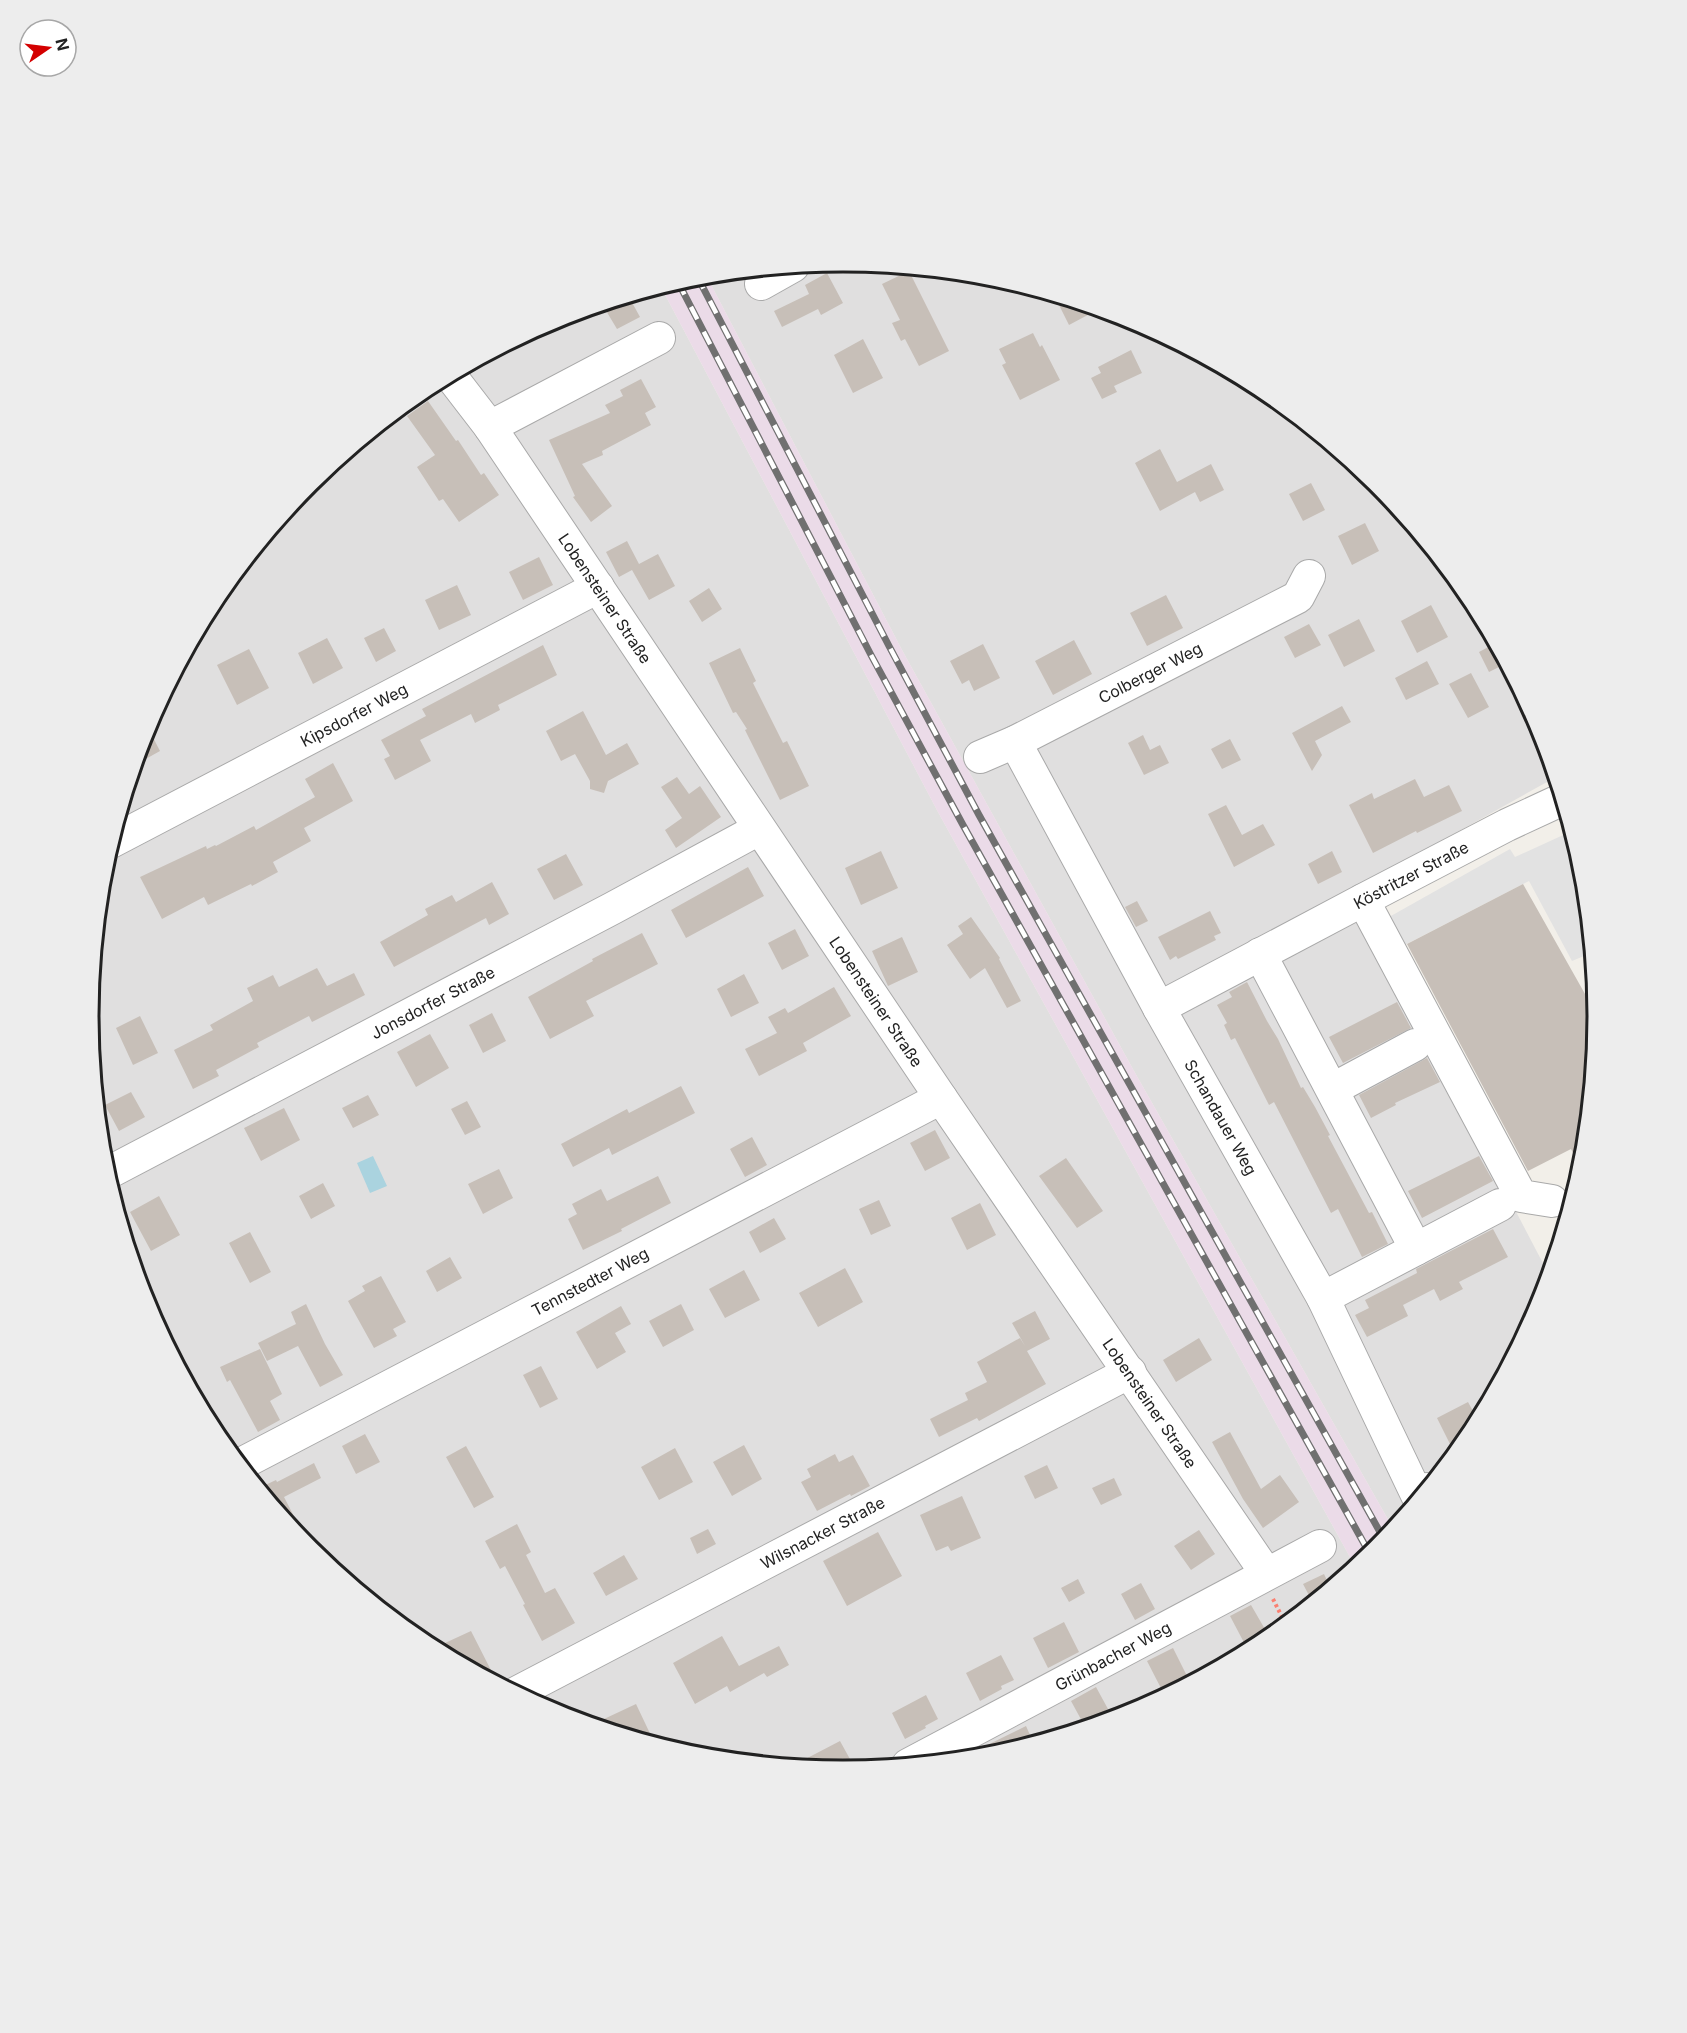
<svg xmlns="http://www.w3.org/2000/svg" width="1687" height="2033" font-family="Inter,sans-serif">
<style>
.residential{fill:#e0dfdf}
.industrial{fill:#ebdbe8}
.parking{fill:#e2e2e2}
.water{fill:#aad3df}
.building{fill:#c7bfb8}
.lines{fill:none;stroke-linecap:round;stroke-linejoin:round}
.minor-casing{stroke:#a9a9a9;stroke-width:34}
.path{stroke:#fa8072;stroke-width:4;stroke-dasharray:3 3;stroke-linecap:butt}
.minor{stroke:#fff;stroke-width:32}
.rail-casing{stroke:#707070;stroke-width:7}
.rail{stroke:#fff;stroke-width:4.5;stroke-dasharray:14;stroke-linecap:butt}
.labels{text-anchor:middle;stroke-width:4.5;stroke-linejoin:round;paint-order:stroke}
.street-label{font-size:16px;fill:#222;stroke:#fff}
.rim{fill:none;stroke:#222;stroke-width:3}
</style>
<rect width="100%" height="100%" fill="#f2efe9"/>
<!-- residential -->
<path class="residential" d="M844,262l147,14 142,43 130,70 115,94 93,114 70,131 15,49 -210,117 17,25 183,350 7,-3 -12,40 -70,130 -77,94 -260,-459 -232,-421 -196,-375z
M661,287l277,525 418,756 -93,76 -131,70 -142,43 -147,14 -147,-14 -142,-43 -130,-70 -115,-94 -93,-114 -70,-131 -43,-142 -14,-147 14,-147 43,-142 70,-130 94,-115 114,-93 131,-70z"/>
<!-- industrial -->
<path class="industrial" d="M706,275l196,375 232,421 260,459 -17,21 -21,17 -418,-756 -277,-525 36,-11z"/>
<!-- parking -->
<path class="parking" d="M1572,831l12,39 10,106 -10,-20 -12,5 -43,-80 -132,68 -15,-28 128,-72 5,8z"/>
<!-- water -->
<path class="water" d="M373,1156l14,30 -17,7 -13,-30z"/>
<!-- building -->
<path class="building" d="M909,271l40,80 -30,15 -14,-27 -4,2 -9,-18 8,-3 -18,-36z
M827,273l16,30 -22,12 -3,-6 -36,18 -8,-16 35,-17 -4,-9z
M1054,295l20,6 25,8 -30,16z
M629,297l11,20 -23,12 -12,-20z
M1033,333l7,14 2,-2 18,35 -40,20 -18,-35 4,-2 -7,-14z
M863,339l20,39 -30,15 -19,-38z
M1131,350l11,23 -28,13 3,6 -15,7 -11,-21 10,-5 -3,-6z
M641,379l15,28 -11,6 6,12 -49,26 1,4 -21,9 30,42 -21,16 -18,-25 2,-1 -26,-56 61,-27 -5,-8 18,-9 -3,-6z
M428,401l28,40 2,-1 23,35 3,-2 15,22 -40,27 -16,-23 -4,2 -22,-34 18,-12 -28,-39z
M1160,449l17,33 34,-18 13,26 -24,12 -5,-10 -35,19 -25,-48z
M1311,483l14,27 -22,11 -14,-27z
M1365,523l14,28 -27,14 -14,-29z
M627,541l12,23 19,-10 17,32 -26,14 -17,-30 -13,7 -13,-25z
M539,557l14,28 -30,15 -14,-28z
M457,585l14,30 -32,15 -14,-30z
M709,588l13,21 -20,13 -13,-21z
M1166,595l17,33 -36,18 -17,-33z
M1431,605l17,32 -31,16 -16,-32z
M1359,619l16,32 -31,16 -16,-32z
M1309,624l12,21 -26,13 -11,-21z
M384,628l12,23 -20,11 -12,-24z
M327,638l16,30 -30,16 -15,-31z
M1074,640l18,34 -39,21 -18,-34z
M1496,643l11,20 -18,9 -10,-20z
M983,644l17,34 -26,13 -5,-11 -7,4 -12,-23z
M543,645l14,30 -59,30 2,5 -25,13 -4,-9 -51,26 11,21 -36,19 -11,-21 6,-3 -9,-16 45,-24 -4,-7z
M740,648l16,33 -3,2 30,60 4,-2 22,45 -29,14 -35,-70 2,-1 -11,-17 -3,1 -24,-50z
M249,649l20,39 -32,17 -20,-40z
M1427,661l12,23 -33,16 -11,-22z
M1471,673l18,34 -21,11 -19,-34z
M1342,706l9,16 -36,19 7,14 -10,16 -20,-38z
M583,711l23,44 21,-12 12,21 -31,17 -4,12 -14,-4v-8l-15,-27 -14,7 -15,-30z
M147,726l13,25 -25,14 11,-38z
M1143,735l7,15 10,-5 9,18 -25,12 -16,-32z
M1230,739l11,21 -19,9 -11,-20z
M333,763l20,38 -49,27 7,13 -38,21 5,10 -26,14 -1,-2 -43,21 -4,-8 -42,22 -22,-42 66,-31 1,3 8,-4 1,1 38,-20 2,4 59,-33 -10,-18z
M677,777l12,17 11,-8 21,31 -45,31 -11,-18 17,-12 -21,-31z
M1415,779l9,18 25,-12 13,26 -45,22 -1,-2 -43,22 -24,-48 23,-12 2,6z
M1226,805l16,30 21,-11 12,21 -41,22 -26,-53z
M881,851l17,37 -37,17 -16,-37z
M1332,851l10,21 -24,12 -10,-20z
M566,854l17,31 -29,15 -17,-31z
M748,867l16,29 -78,42 -15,-28z
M492,882l17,32 -20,11 -3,-7 -92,49 -14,-25 48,-27 -3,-6 27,-14 4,7z
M1523,884l75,133 -16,154 -11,-22 -43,22 -121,-227z
M1137,901l11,20 -12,6 -11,-20z
M1210,911l11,22 -7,3 2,4 -38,19 -2,-3 -6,4 -12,-23z
M971,917l29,41 -1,1 22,42 -14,7 -22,-40 -15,11 -23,-34 16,-11 -5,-8z
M795,929l14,27 -27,14 -14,-27z
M642,933l16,31 -72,37 8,15 -44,23 -22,-42 65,-36 -1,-2z
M902,937l16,35 -30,14 -16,-35z
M317,968l10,18 27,-13 11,22 -53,27 -3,-6 -52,27 2,4 -43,23 3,6 -26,13 -19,-39 39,-20 -3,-5 43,-24 -6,-13 26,-13 6,12z
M744,974l15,29 -28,14 -14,-28z
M1247,982l20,39 11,18 23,49 2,-1 12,20 15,28 -2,1 41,77 3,-1 16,32 -26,13 -24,-48 -7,4 -57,-111 -5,3 -34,-67 -4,2 -7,-15 3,-2 -10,-18 15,-8 -3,-5z
M834,987l17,29 -48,27 4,8 -48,25 -14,-27 32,-16 -9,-16 17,-9 3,5z
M1397,1002l14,26 -68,35 -14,-26z
M492,1013l14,28 -23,12 -14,-28z
M140,1016l18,37 -25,12 -17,-37z
M430,1034l19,34 -33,19 -19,-35z
M1427,1058l13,24 -45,21 1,2 -25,13 -12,-23z
M681,1086l14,27 -83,42 -3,-7 -36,19 -12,-23 66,-35 2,4z
M131,1092l14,25 -26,14 -14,-26z
M368,1095l11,20 -26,13 -11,-20z
M467,1101l14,26 -16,8 -14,-26z
M284,1108l16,32 -39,21 -17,-33z
M935,1130l15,28 -25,13 -15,-28z
M752,1137l15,28 -22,12 -15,-28z
M1479,1156l14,25 -71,37 -14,-27z
M1066,1158l37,53 -26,17 -38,-52z
M499,1169l14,29 -30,16 -15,-30z
M658,1176l13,27 -50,26 1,2 -39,19 -15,-31 9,-5 -5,-10 29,-15 6,12z
M323,1183l12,23 -24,13 -12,-23z
M159,1196l21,39 -29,16 -21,-39z
M879,1200l12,26 -20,9 -12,-26z
M980,1203l16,32 -29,15 -16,-32z
M774,1218l12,21 -26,14 -11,-21z
M1493,1229l15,28 -49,25 4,7 -23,12 -6,-12 -31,16 5,11 -41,21 -12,-22 14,-7 -4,-8 52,-27 -1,-4z
M250,1232l21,40 -21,11 -21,-40z
M450,1257l12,21 -25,14 -11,-21z
M845,1268l18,34 -45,25 -19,-34z
M744,1270l16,30 -35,18 -16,-29z
M381,1276l25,46 -13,7 4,7 -23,12 -26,-47 17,-10 -3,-5z
M306,1304l19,40 18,31 -23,12 -22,-41 -31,15 -9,-18 38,-19 -5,-12z
M681,1304l13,26 -31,17 -14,-26z
M621,1306l10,18 -16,9 11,19 -29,17 -21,-37z
M1035,1311l15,28 -23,12 19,33 -67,37 -2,-3 -38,19 -9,-18 38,-19 -3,-7 22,-11 -10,-20 43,-24 5,8 -13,-23z
M1199,1338l13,22 -36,22 -13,-22z
M260,1349l22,45 -12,7 10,19 -22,12 -28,-52 -3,2 -7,-15z
M541,1366l17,33 -18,9 -17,-33z
M1468,1402l11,20 -8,14 -20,10 -14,-28z
M1230,1432l31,57 19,-14 19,27 -36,26 -20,-29 -31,-57z
M365,1434l15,28 -24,12 -14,-28z
M744,1445l18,34 -30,17 -19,-34z
M466,1446l28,51 -20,11 -28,-51z
M675,1448l18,34 -34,18 -18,-33z
M835,1454l4,8 14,-7 17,31 -19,10 -1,-2 -33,17 -16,-29 10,-5 -4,-8z
M314,1463l7,15 -37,19 15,29 -6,4 -34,-42 17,-8 1,2z
M1047,1465l11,23 -23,11 -11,-23z
M1114,1478l8,17 -21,10 -9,-17z
M962,1496l19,42 -30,13 -3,-5 -12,5 -16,-36z
M517,1524l14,28 -5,3 19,38 10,-5 20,35 -33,18 -19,-36 2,-1 -20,-38 -5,3 -15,-28z
M708,1529l8,15 -19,10 -7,-16z
M1199,1530l16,24 -24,16 -17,-24z
M878,1532l24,44 -55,30 -24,-45z
M624,1555l14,24 -32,17 -13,-23z
M1324,1574l7,15 -18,14 -10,-19z
M1078,1579l7,14 -16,9 -8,-14z
M1141,1583l14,26 -20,11 -14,-26z
M1251,1605l15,26 -3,1 5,8 -19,12 -19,-36z
M1064,1622l15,30 -31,16 -15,-30z
M471,1631l27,53 -66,-35z
M722,1636l17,30 40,-20 10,19 -22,12 -3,-4 -34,19 -3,-6 -32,18 -22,-41z
M1173,1648l17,34 -25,14 -18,-35z
M1001,1655l13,25 -13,6 1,3 -22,12 -14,-28z
M1096,1687l12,22 -25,14 -12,-22z
M926,1695l12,24 -13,7 1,2 -21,11 -13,-26z
M636,1704l19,40 -45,-13 -6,-12z
M1026,1726l8,18 -44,13 -16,2 -3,-6z
M840,1741l16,29 -13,2 -51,-6z"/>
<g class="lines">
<!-- minor casing -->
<g class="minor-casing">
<g id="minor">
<path d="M761,284l32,-18"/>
<path id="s1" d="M450,375l40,52 451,671 325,475"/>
<path d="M490,427l169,-89"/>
<path id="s2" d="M1015,742l144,266 164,290 94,197 10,-6"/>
<path id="s3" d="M980,757l35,-15 283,-145 11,-21"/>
<path id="s4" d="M111,842l487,-255"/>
<path d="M1363,900l158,296 31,5"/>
<path d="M1260,954l156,295"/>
<path id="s5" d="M1159,1008l204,-108 144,-75 56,-26"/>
<path d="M1333,1089l82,-44"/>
<path id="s6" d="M106,1174l507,-266 146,-79"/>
<path d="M1323,1298l177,-93"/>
<path id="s7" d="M239,1465l702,-367"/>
<path id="s8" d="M516,1693l614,-321"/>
<path id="s9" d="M908,1765l412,-219"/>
</g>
</g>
<!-- path -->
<path class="path" d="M1273,1599l13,26"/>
<!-- minor -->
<use href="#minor" class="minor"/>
<!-- rail casing -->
<g class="rail-casing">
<path id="rail" d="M697,276l192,370 90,169 406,726
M678,282l193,373 92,170 408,731"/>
</g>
<!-- rail -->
<use href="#rail" class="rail"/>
</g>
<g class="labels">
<!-- street labels -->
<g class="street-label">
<text dy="6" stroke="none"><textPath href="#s1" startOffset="272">Lobensteiner Straße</textPath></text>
<text dy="6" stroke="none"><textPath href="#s3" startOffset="190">Colberger Weg</textPath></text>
<text dy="6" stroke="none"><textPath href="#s4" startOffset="274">Kipsdorfer Weg</textPath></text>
<text dy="6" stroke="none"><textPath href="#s5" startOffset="285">Köstritzer Straße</textPath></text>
<text dy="6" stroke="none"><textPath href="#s6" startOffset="369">Jonsdorfer Straße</textPath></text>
<text dy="6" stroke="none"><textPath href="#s1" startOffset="758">Lobensteiner Straße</textPath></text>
<text dy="6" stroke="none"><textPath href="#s2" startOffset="428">Schandauer Weg</textPath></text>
<text dy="6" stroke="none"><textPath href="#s7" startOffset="396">Tennstedter Weg</textPath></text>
<text dy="6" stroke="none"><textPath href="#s1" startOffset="1244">Lobensteiner Straße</textPath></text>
<text dy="6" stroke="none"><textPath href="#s8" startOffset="346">Wilsnacker Straße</textPath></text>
<text dy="6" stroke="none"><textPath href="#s9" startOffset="232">Grünbacher Weg</textPath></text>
</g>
</g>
<!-- crop -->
<path d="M0 0H1687V2033H0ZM99 1016a744 744 0 1 1 1488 0a744 744 0 1 1-1488 0Z" fill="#ededed" fill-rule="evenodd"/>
<path class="rim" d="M99 1016a744 744 0 1 1 1488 0a744 744 0 1 1-1488 0Z"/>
<!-- north arrow -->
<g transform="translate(48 48) rotate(76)"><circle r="28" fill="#ffffff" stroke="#a7a7a7" stroke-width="1.5"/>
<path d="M0-4.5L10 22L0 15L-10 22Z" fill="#d40000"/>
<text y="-9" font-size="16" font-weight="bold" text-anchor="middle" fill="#222222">N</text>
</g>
</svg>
